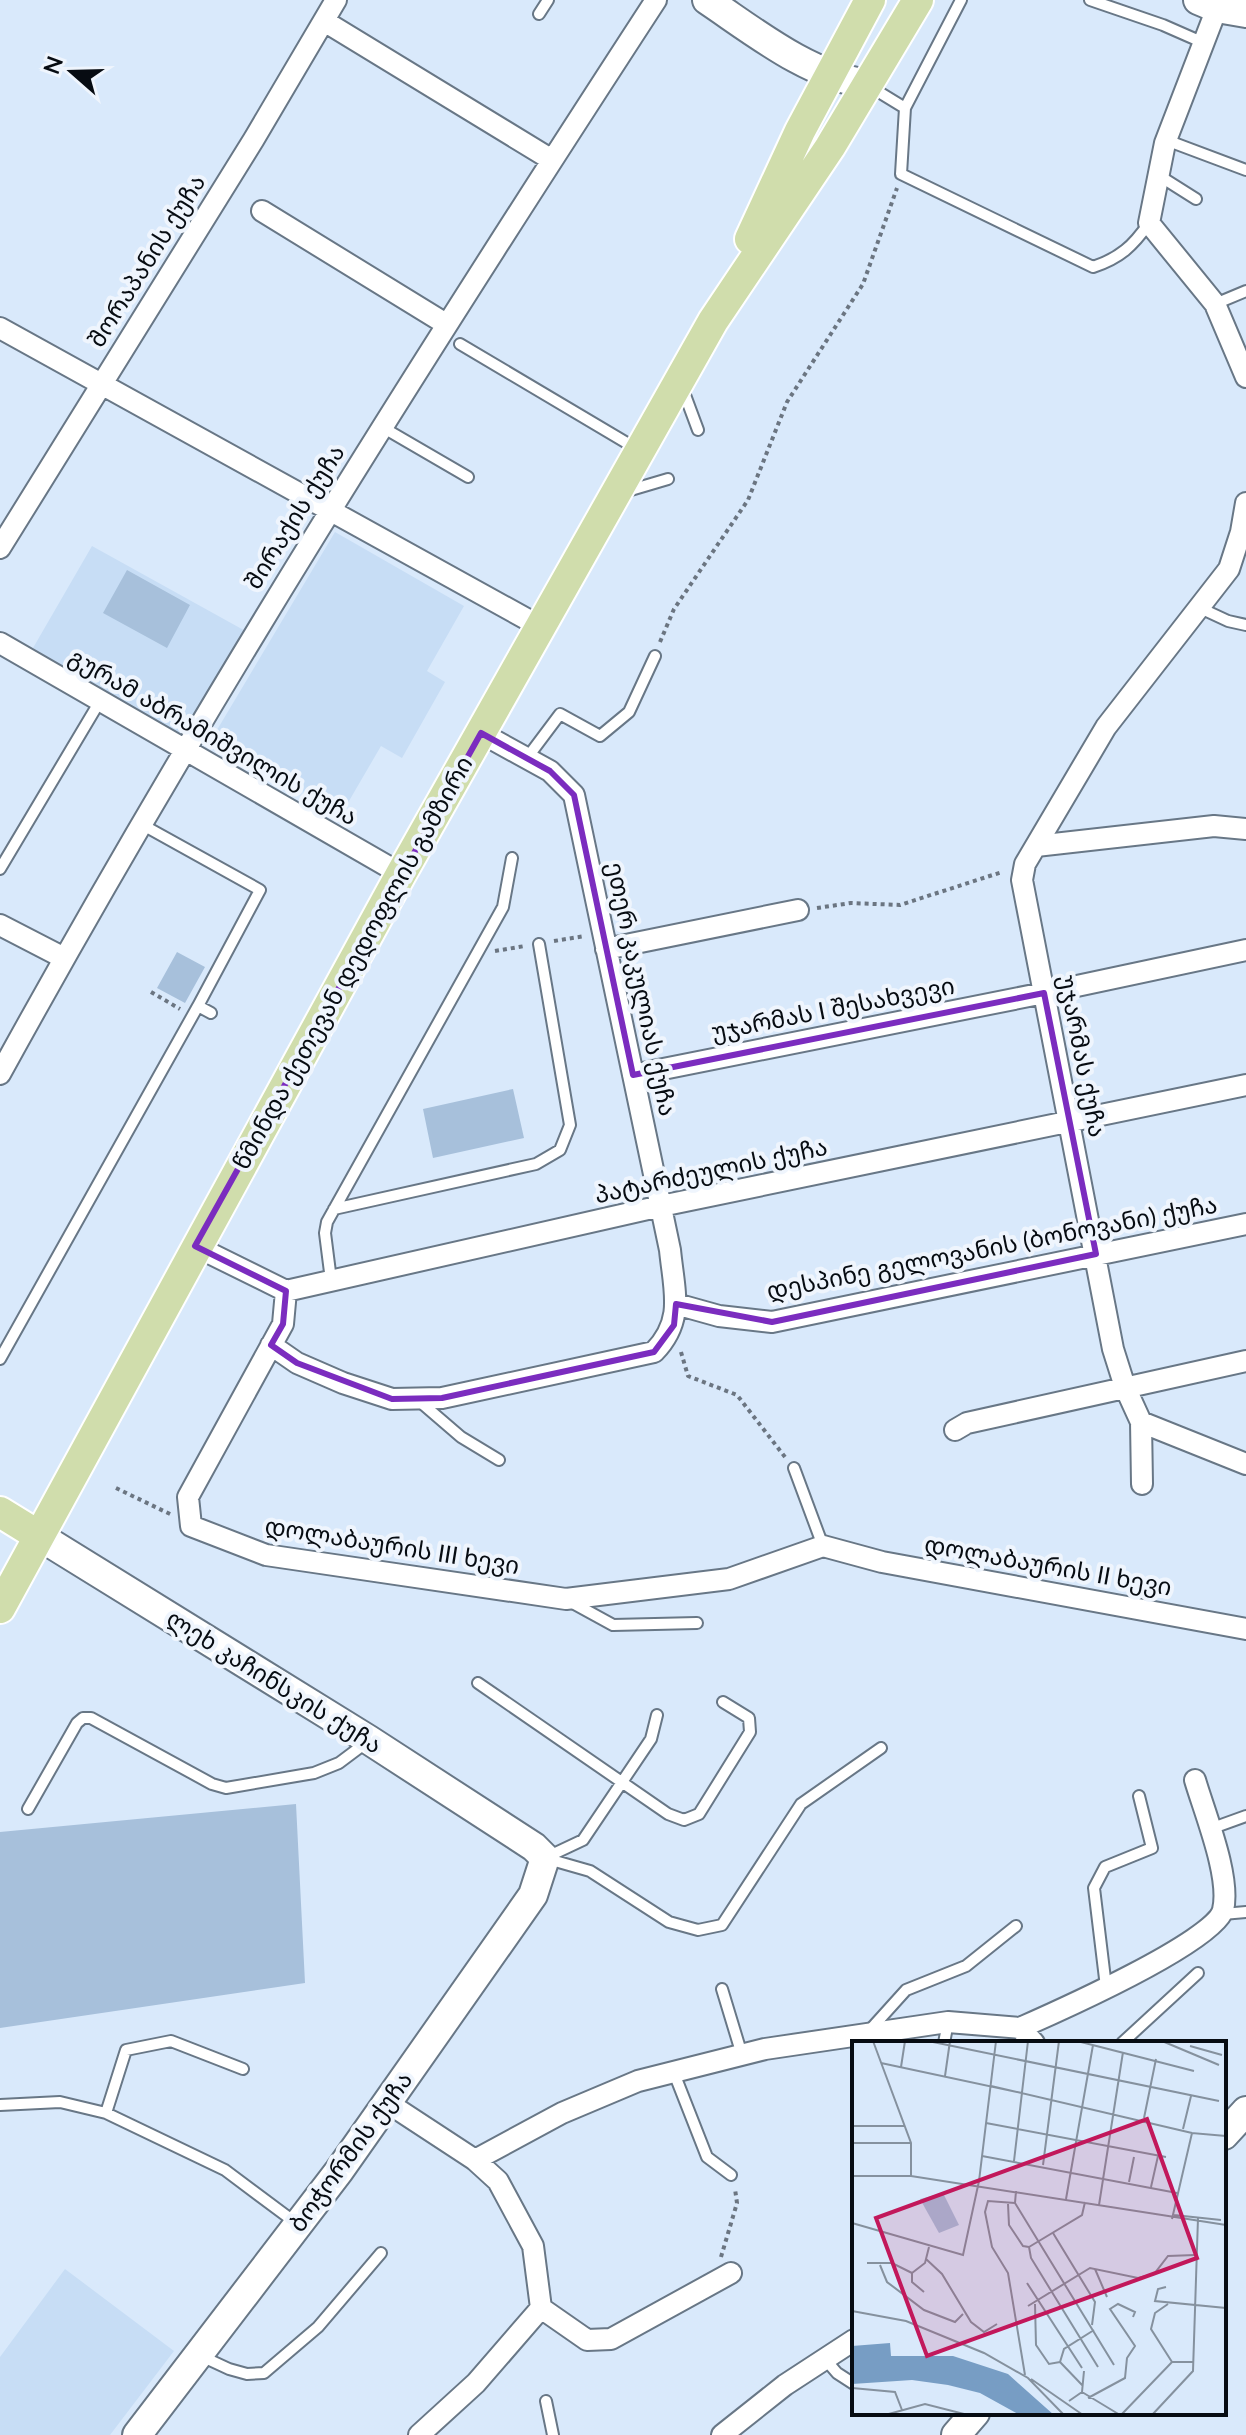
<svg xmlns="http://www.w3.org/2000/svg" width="1246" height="2435" font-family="Lato,'Noto Sans Georgian',sans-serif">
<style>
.built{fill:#c7ddf5}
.green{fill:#a7c0db}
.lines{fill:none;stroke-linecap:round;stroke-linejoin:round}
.service-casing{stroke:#687786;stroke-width:14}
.minor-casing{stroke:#687786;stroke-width:24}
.secondary-casing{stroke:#687786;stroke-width:32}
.primary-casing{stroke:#fff;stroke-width:34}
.path{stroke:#6b7581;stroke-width:4;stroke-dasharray:4 4;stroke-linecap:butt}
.service{stroke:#fff;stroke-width:10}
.minor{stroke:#fff;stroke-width:20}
.secondary{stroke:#fff;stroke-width:28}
.primary{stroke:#d0ddac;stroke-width:30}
.marked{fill:none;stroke:#7b2cbf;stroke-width:6;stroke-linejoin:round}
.labels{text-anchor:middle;stroke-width:8;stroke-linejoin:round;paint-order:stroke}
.street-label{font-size:24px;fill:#070c12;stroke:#eff5fd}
.inset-road{fill:none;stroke:#85919e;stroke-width:2}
.view{fill:#c2185b;fill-opacity:0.15;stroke:#c2185b;stroke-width:4}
.inset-edge{fill:none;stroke:#070c12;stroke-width:4}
</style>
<rect width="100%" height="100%" fill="#d9e9fb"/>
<!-- built -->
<path class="built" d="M335,532l129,74 -37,65 18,11 -43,76 -21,-12 -39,67 -131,-73z
M92,546l157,87 -57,96 -18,4 -141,-85z
M65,2269l109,82 -64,84h-110v-78z"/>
<!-- green -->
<path class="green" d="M127,570l63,35 -23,43 -64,-35z
M177,952l28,15 -20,36 -28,-15z
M513,1089l11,49 -91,20 -10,-49z
M296,1804l9,179 -305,45v-196z"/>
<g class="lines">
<!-- service casing -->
<g class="service-casing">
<path id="service" d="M961,0l-56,108 -4,66 192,93c27,-9 40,-21 56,-44
M1090,0l73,25 41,18
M539,14l9,-14
M869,86l36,22
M1166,140l80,30
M1158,175l38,24
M1215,304l31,-13
M460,344l177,105
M682,387l16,43
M382,427l86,50
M624,492l44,-13
M1200,608l28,13 18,4
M527,758l33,-44 40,22 29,-24 26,-56
M141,824l119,66 -62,116 13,7
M0,869l100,-168
M334,1209l202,-45 24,-14 10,-25 -31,-181
M331,1280l-6,-47 2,-11 176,-315 9,-49
M0,1359l198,-353
M418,1400l43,37 38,23
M794,1468l29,78
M571,1602l42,23 84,-2
M478,1683l190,131 16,6 15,-6 51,-82 -1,-14 -26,-16
M28,1809l49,-86 6,-5h8l121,66 14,4 88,-15 25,-10 28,-21
M1210,1829l36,-13
M547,1857l36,-17 68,-101 6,-24
M548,1859l42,12 79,51 29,8 24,-5 79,-121 80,-56
M1223,1914l23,-2
M1106,1987l-12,-99 11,-21 47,-19 -13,-52
M722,1989l20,66
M869,2031l37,-41 60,-24 50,-40
M944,2043l4,-21
M1122,2043l76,-70
M674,2073l33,84 24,18
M0,2105l60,-3 46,11 119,57 71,53
M106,2113l20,-63 45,-9 72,28
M201,2356l28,13 18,5 17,-1 54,-46 63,-74
M825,2359l12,14 17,11
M546,2401l7,34"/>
</g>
<!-- minor casing -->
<g class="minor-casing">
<path id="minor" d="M1217,8l-52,135 -16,80 66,81 31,73
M324,21l228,139
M262,211l184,113
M0,328l541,299
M0,548l254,-409 82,-139
M0,643l401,231
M1036,846l178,-20 32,3
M0,925l64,33
M606,949l192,-39
M0,1074c202,-368 427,-722 656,-1074
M633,1075l411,-82 202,-43
M195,1246l91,45 375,-85 585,-121
M286,1291l-3,33 -95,173 3,29 75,29 300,44 163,-20 94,-33 59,16 364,67
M676,1304l43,12 53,6 474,-98
M271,1345l26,18 46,20 49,16 50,-1 212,-46c31,-32 20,-61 16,-102l-96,-455 -24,-24 -69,-38
M1141,1422l105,42
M955,1430l12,-7 279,-62
M1142,1484l-1,-62 -16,-35 -12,-38 -91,-469 3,-16 81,-137 123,-158 12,-37 5,-29
M1020,2028c34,-15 196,-87 203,-118 8,-33 -18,-96 -28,-130
M388,2103l87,57 23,21 35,65 8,62 -65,75 -57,52
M475,2160l87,-47 76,-32 127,-32 183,-27 72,6 14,15
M541,2308l46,32 24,-1 120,-66
M722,2435l63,-50 69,-45"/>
</g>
<!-- secondary casing -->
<g class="secondary-casing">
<path id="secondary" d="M707,0c49,33 101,75 160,84
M1198,0l19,8 29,5
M39,1536l330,204 165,107 11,11 -12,37 -194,276 -202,264
M1224,2135l22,-24
M956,2435l19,-22"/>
</g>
<!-- primary casing -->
<g class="primary-casing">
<path id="primary" d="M750,239l50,-108 70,-131
M0,1512l39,24
M0,1608l401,-734 312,-553 117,-174 88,-147"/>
</g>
<!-- path -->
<path class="path" d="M660,642l14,-33 74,-109 39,-98 76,-118 34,-96
M817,908l34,-5 49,2 102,-33
M554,941l31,-5
M495,951l30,-5
M151,992l29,17
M681,1352l7,24 49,19 48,62
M116,1488l56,27
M721,2257l16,-54 -2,-14"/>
<!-- service -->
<use href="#service" class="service"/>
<!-- minor -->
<use href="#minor" class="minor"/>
<!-- secondary -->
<use href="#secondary" class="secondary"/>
<!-- primary -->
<use href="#primary" class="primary"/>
</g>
<!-- marked area -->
<path class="marked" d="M481,733l69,38 24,24 59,280 411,-82 52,261 -324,68 -96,-18 -2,21 -20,27 -212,46 -50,1 -95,-36 -26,-18 12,-21 3,-33 -91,-45z"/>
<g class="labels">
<!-- street labels -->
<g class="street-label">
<text transform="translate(147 261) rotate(-58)" y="8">შორაპანის ქუჩა</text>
<text transform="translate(295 517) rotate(-58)" y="8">შირაქის ქუჩა</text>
<text transform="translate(213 737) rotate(30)" y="8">გურამ აბრამიშვილის ქუჩა</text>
<text transform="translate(353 963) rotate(-61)" y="8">წმინდა ქეთევან დედოფლის გამზირი</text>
<text transform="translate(641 989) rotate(78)" y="8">ეთერ კაკულიას ქუჩა</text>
<text transform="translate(833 1009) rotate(-11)" y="8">უჯარმას I შესახვევი</text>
<text transform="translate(1082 1056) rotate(79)" y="8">უჯარმას ქუჩა</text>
<text transform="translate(711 1171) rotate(-12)" y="8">პატარძეულის ქუჩა</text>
<text transform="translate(992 1248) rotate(-11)" y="8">დესპინე გელოვანის (ბონოვანი) ქუჩა</text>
<text transform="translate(392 1546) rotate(9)" y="8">დოლაბაურის III ხევი</text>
<text transform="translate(1048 1566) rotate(10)" y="8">დოლაბაურის II ხევი</text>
<text transform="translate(274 1682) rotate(32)" y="8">ლეხ კაჩინსკის ქუჩა</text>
<text transform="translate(351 2152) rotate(-54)" y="8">ბოჭორმის ქუჩა</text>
</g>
</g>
<!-- overview -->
<g transform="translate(852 2041)">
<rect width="374" height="374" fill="#d9e9fb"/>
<path d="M91,152l16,32 -20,8 -19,-34z" fill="#a7c0db"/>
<path d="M38,302l1,13h62l55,18 46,41h-34l-40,-22 -32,-8 -36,-5 -60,4v-38z" fill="#779dc4"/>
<path class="inset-road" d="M21,0l38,102v33M76,0l291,60M225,0l117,30M310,0l57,24M338,5l32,9M29,22l141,30M49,26l4,-26M93,35l5,-35M139,45l201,47M292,77l12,-59M134,82l180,34M0,85h53M331,88l8,-33M0,102h59M130,115l195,37M162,120l14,-120M191,124l16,-124M0,135h59l315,49M277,141l5,-25M299,146l7,-31M164,150l-1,12 99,162M214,158l27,-154M163,162l-27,-2 -3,11 7,35 16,26 17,102M156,163l1,21 14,21 6,1M247,164l24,-153M322,174l47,5M320,178l20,-86 34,3M0,182l111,32 16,-74 17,-140M201,192l42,69 -3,23M177,206l2,11 67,109M177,206l53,-32 3,-13M74,218l16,15 29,48 13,10 13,-8M15,222h25l20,10M28,224l7,17 37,28 31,12 8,-8M243,228l12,28M60,232l13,-10 4,-16M60,232v9l12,10M175,242l55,85M314,246l-8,2 -3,12 71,7M183,263l1,41 13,19 11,-2M316,263l-13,9 -4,16 21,33M176,265l62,-38 48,10 16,-4 14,-18 27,-1M0,270l54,10 78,32 44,25 36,37M208,321l4,-13 30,-19M208,321l23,24M179,338l52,36M0,347l43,4 7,18M230,351l38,23M236,357l37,-20 2,-20 8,-12 -25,-37 8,-5 17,8 -2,5M217,360l13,-9 2,-21M33,374l40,-11 43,11M269,374l51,-53h21M300,374l41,-44 5,-153"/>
<path class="view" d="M295,78l50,139 -270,98 -51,-138z"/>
<rect width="374" height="374" class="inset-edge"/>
</g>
<!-- north arrow -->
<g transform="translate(72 72) rotate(290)" stroke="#eff5fd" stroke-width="6" paint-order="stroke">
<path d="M0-6L14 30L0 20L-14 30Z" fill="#070c12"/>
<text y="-12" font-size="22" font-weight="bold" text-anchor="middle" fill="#070c12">N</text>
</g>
</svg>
